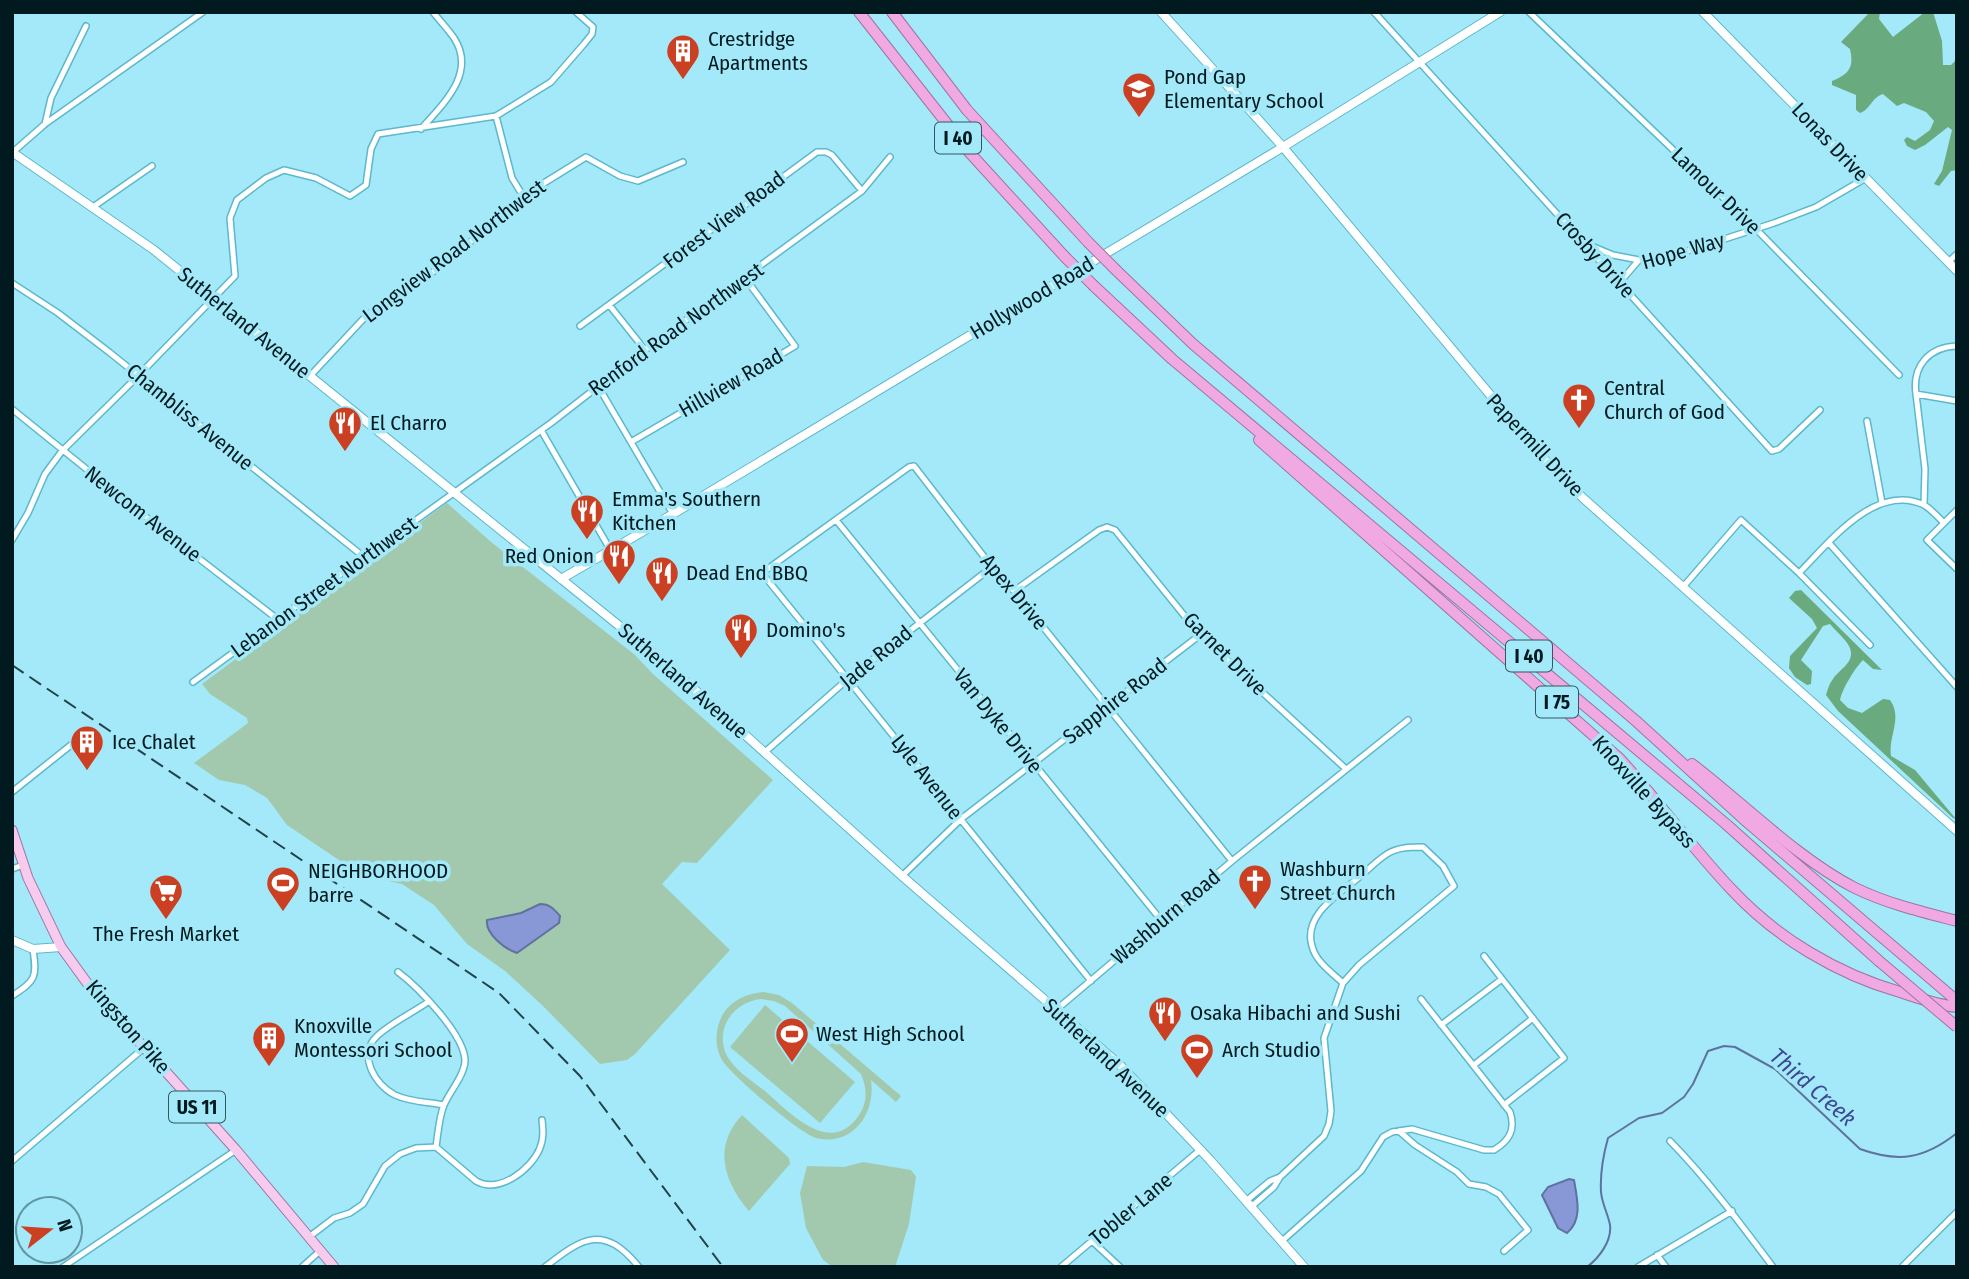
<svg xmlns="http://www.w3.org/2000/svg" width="1969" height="1279" font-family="'Fira Sans Condensed',sans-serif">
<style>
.green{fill:#a2c9ad;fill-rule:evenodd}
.forest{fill:#69aa7e}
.water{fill:#8897d5;stroke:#5f729e;stroke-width:2}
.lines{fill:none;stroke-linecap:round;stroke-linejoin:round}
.stream{stroke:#5f729e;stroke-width:2}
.street-casing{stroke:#5cb8cb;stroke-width:8}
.secondary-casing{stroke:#5cb8cb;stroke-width:10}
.primary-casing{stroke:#9c779e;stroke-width:11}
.highway-casing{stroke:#9c779e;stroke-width:12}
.street{stroke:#fff;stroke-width:5}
.secondary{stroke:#fff;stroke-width:8}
.primary{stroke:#f6cbee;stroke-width:9}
.highway{stroke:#f0a9e2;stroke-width:10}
.rail{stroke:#20434a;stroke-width:2;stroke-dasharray:14 7;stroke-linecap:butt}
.highway-bridge-casing{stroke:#9c779e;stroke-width:12;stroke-linecap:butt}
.highway-bridge{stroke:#f0a9e2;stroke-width:10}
.labels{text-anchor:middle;stroke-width:7;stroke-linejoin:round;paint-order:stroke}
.shield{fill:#a3e9f9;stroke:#315860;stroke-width:2}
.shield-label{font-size:19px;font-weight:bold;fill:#001a1f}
.poi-label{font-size:21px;fill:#001a1f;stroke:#a3e9f9;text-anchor:start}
.street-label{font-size:21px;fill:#001a1f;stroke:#a3e9f9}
.water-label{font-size:23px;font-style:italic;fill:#3c4894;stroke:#a3e9f9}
</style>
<rect width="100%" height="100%" fill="#a3e9f9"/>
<!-- green -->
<path class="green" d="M447,503l44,39 144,113 18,19 120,106 -76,83 -15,-1 -20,22 68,66 -95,104 -8,6 -27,4 -58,-59 -37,-34 -38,-27 -33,-39 -32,-21 -41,-9 -74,-50 -20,-27 -22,-13 -26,-5 -25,-17 54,-40 -1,-5 -37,-24 -8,-10z
M764,992l15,3 13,8 109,93 -5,6 -25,-22c5,33 -18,67 -55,58 -17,-5 -85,-63 -94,-78 -8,-14 -7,-32 1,-46 9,-14 24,-21 41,-22zM761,999l13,2 11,5 76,68c6,14 7,28 -2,41 -28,43 -70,-3 -94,-24 -13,-10 -32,-22 -39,-37 -11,-27 8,-52 35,-55z
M765,1005l90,77 -35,41 -90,-76z
M742,1115l47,43 1,6 -41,47c-26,-30 -36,-65 -7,-96z
M863,1162l48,8 5,7 -7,47 -14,43h-62l-10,-7 -17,-32 -6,-35 7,-27 37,1z"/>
<!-- forest -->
<path class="forest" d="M1870,12h10l-1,7 14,18 32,-25h8l9,29 1,24h8l6,-6v111l-6,1 -12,15 -5,-2 8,-13 10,-41 -4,-3 -23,18 -10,5 -8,-4 -3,-6 3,-3 8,4 15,-11 4,-9 -8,-9 -22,-9 -7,3 -14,-12c-12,4 -13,16 -23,19l-4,-3v-15l-24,-10v-4c18,-7 22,-14 18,-32l-9,-7z
M1801,590l81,80 -9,-1 -10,-9c-8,8 -21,29 -23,40l8,8 14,5 21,-14 7,1c13,18 -2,36 1,56l24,14 41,49 -3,-1 -115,-107 -12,-16c2,-6 3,-11 7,-16 6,-10 24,-17 16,-33 -4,-7 -13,-15 -19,-22l-7,2 -22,34 11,11 -1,13 -4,1 -12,-8 -6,-9 1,-12 27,-28 -5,-9 -23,-21 6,-7z"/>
<!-- water -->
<path class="water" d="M540,904c10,0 14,5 20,12l-1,7 -42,30c-12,-4 -32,-19 -30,-33l34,-7z
M1569,1179l5,1c3,18 9,40 -7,53l-9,-5 -16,-33 6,-8z"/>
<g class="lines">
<!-- stream -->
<path class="stream" d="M1587,1267c12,-9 25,-26 23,-42 -2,-11 -8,-21 -9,-33 -1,-18 2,-36 7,-54l31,-20 23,-5 22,-16 9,-13 15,-33 16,-5 11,1 40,22 85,80c39,14 64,10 97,-16"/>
<!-- street casing -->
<g class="street-casing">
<path id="street" d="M1374,12l398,439 7,-2 41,-39
M1529,12l227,217 143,146
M496,116l16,62 11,18
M45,124l6,-26 35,-72
M421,129c22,-25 56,-56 33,-91 -6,-9 -14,-17 -21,-26
M13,152l32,-28 158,-112
M93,207l59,-41
M1589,245l24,10 26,5
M1948,262l9,-8
M1620,282l19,-22 42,-7 93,-30 42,-16 50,-29
M12,283l46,30 51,39 255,205
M610,306l35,44
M580,326l237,-174h9l6,3 30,36
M310,376l57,-61 78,-51 78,-68 63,-39 34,19 18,5 45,-19
M598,386l75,128
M1916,394c-4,-28 13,-47 41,-48
M12,409l150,121 114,88
M1867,421l15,82
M541,430l70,121
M631,442l164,-96 -50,-68
M1924,505l1,-36 -9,-75 41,7
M836,520l325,400
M1944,523l-17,17 30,29
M12,540l16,-27 17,-39 17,-23 76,-75 97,-100 -5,-58 7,-18 29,-22 18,-8 32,8 34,18 16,-11 5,-36 7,-15 118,-18 55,-34 33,-38 8,-10 1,-7 -17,-15
M1829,543l128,144
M1799,573c30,-30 76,-91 125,-68 7,4 14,12 20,18l13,-13
M1683,587l58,-67 58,53 71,72
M1014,591l85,-61 8,-3 8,3 85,105 146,134
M193,682l48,-35 35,-29 12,-6 263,-189 94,-73 217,-159 28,-34
M765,752l84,-74 143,-111
M12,792l74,-59
M12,869l11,-4
M902,876l59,-57 239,-184
M1484,956l80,102 -60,47
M398,972c20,15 67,63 67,89 -1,15 -15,30 -21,44 -5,12 -6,28 -8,42
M1091,981l-329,-408 147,-106 5,-1 78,101 22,24 218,270
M12,996c24,-16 25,-18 21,-47
M428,1002c-16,11 -37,21 -51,34 -20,19 -2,49 18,59 15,7 33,7 49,10
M1056,1010l176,-149 176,-141
M1441,1025l61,-46
M1474,1065l59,-47
M1399,1131l16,14 42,27 12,12 17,3 13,7 29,36 -24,21
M1670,1141c38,39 70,82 103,126
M12,1161l133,-114
M1246,1201l24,-20 10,-4
M1251,1207l23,-20 6,-10 44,-41 5,-12 2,-13 -7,-73 19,-55 16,-18 95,-79 -11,-20 -20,-19c-12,0 -25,0 -36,7 -11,7 -20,17 -30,25 -20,16 -54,37 -45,67 4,16 19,26 31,37
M309,1237l25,-19 16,-5 13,-9 22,-38 15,-12 16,-6 20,-1 40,34c23,13 55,-11 64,-33 4,-10 3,-18 2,-28
M1282,1241l79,-70 22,-34 9,-5 20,-3 72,21h10c15,-9 22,-20 16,-38l-89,-113
M1093,1242l27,25
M1657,1255l9,12
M63,1267l173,-117
M302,1267l18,-16
M545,1267c38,-30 59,-43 94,0
M1061,1267l139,-117
M1638,1267l94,-56
M1902,1267l55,-55"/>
</g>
<!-- secondary casing -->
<g class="secondary-casing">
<path id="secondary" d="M1161,12l122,135 260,311 40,40 374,333
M1703,12l254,259
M12,152l142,98 510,412 238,214 218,189 90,95 94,107
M561,579l112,-65 610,-367 217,-135
M12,940l21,9 28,-2"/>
</g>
<!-- primary casing -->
<g class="primary-casing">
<path id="primary" d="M12,830l16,48 33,69 29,40 146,163 98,117"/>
</g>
<!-- highway casing -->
<g class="highway-casing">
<path id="highway" d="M859,12l111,141 95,104
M892,12l75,98 121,132
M1117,271l76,73 443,377 111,101 210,179
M1094,286l78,73 554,465 153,137
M1259,440l361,319c39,43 73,90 112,131 45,48 105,84 168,102 18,6 37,13 57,15
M1692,764c51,39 106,95 163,124 33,16 67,24 102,33"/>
</g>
<!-- street -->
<use href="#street" class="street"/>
<!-- secondary -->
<use href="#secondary" class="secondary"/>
<!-- primary -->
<use href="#primary" class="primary"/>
<!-- highway -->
<use href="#highway" class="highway"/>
<!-- rail -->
<path class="rail" d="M12,665l487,328 81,83 143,191"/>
<!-- highway-bridge casing -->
<g class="highway-bridge-casing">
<path id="highway-bridge" d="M1088,242l29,29
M1065,257l29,29
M1879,961l78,66"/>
</g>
<!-- highway-bridge -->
<use href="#highway-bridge" class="highway-bridge"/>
</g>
<!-- icons -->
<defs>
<g id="building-pin" transform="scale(1.75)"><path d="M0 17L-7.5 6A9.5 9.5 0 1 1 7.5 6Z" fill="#cb4023" stroke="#a3e9f9"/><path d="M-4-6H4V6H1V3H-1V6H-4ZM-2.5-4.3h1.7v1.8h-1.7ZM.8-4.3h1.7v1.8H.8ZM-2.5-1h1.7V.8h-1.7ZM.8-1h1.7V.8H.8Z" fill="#fff"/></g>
<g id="school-pin" transform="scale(1.75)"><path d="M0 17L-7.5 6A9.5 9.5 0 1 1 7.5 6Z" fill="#cb4023" stroke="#a3e9f9"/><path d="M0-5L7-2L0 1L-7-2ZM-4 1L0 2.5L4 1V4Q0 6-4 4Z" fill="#fff"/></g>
<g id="church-pin" transform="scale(1.75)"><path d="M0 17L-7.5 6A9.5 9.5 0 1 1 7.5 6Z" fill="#cb4023" stroke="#a3e9f9"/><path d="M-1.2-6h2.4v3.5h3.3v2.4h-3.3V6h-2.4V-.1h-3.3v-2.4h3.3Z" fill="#fff"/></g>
<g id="restaurant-pin" transform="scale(1.75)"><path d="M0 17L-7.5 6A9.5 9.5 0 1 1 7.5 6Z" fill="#cb4023" stroke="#a3e9f9"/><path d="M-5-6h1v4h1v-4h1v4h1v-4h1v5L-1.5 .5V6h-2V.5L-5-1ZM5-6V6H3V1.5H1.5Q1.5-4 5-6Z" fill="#fff"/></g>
<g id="stadium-pin" transform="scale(1.75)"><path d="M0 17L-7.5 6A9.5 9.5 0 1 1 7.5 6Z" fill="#cb4023" stroke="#a3e9f9"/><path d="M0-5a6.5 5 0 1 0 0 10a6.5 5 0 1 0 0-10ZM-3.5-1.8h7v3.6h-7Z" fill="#fff"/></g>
<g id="supermarket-pin" transform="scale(1.75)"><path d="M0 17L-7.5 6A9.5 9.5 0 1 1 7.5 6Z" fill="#cb4023" stroke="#a3e9f9"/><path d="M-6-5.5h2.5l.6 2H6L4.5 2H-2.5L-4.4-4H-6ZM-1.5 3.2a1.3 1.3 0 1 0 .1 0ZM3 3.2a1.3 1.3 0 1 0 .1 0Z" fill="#fff"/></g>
</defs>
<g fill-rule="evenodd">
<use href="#building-pin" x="683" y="51"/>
<use href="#school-pin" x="1139" y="89"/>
<use href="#church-pin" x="1579" y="400"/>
<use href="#restaurant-pin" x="345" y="423"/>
<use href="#restaurant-pin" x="587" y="511"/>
<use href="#restaurant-pin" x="619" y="556"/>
<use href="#restaurant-pin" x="662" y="573"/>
<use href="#restaurant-pin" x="741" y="630"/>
<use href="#building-pin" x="87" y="742"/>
<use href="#church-pin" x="1255" y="881"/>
<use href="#stadium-pin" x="283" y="883"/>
<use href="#supermarket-pin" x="166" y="891"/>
<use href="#restaurant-pin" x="1165" y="1013"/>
<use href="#stadium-pin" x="792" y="1034"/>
<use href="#building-pin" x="269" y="1038"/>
<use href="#stadium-pin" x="1197" y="1050"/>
</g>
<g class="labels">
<!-- shield labels -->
<g class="shield">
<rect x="935" y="122.5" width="46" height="31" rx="5"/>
<rect x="1506" y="640.5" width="46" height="31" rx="5"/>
<rect x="1536" y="686.5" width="42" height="31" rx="5"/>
<rect x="169" y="1091.5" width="56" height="31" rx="5"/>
</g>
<g class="shield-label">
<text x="958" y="145">I 40</text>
<text x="1529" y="663">I 40</text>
<text x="1557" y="709">I 75</text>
<text x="197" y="1114">US 11</text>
</g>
<!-- poi labels -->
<g class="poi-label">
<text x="708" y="46">Crestridge<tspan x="708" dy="24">Apartments</tspan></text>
<text x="1164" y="84">Pond Gap<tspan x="1164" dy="24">Elementary School</tspan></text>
<text x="1604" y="395">Central<tspan x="1604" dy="24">Church of God</tspan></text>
<text x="370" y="430">El Charro</text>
<text x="612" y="506">Emma's Southern<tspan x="612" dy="24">Kitchen</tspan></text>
<text x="594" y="563" text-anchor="end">Red Onion</text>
<text x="686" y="580">Dead End BBQ</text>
<text x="766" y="637">Domino's</text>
<text x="112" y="749">Ice Chalet</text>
<text x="1280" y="876">Washburn<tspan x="1280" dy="24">Street Church</tspan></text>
<text x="308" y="878">NEIGHBORHOOD<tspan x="308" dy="24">barre</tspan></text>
<text x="166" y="941" text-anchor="middle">The Fresh Market</text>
<text x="1190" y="1020">Osaka Hibachi and Sushi</text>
<text x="294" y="1033">Knoxville<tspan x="294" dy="24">Montessori School</tspan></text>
<text x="816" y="1041">West High School</text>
<text x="1222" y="1057">Arch Studio</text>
</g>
<!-- street labels -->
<g class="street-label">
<text transform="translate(1830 142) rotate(46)" y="7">Lonas Drive</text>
<text transform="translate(1716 191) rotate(44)" y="7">Lamour Drive</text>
<text transform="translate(724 220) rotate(-37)" y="7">Forest View Road</text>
<text transform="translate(454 251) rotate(-37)" y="7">Longview Road Northwest</text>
<text transform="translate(1683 251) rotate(-16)" y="7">Hope Way</text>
<text transform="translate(1595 255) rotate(48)" y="7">Crosby Drive</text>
<text transform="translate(1032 298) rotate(-31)" y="7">Hollywood Road</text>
<text transform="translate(244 323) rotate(39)" y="7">Sutherland Avenue</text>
<text transform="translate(676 329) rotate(-36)" y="7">Renford Road Northwest</text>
<text transform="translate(731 383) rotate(-30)" y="7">Hillview Road</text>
<text transform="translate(190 417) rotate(39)" y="7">Chambliss Avenue</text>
<text transform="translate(1535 445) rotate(47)" y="7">Papermill Drive</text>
<text transform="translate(143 514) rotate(38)" y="7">Newcom Avenue</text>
<text transform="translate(324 587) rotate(-36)" y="7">Lebanon Street Northwest</text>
<text transform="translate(1014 592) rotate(50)" y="7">Apex Drive</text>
<text transform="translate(1225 654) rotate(45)" y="7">Garnet Drive</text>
<text transform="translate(876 657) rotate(-39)" y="7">Jade Road</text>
<text transform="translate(683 681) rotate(41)" y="7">Sutherland Avenue</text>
<text transform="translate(1115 701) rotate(-38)" y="7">Sapphire Road</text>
<text transform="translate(998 721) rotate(51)" y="7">Van Dyke Drive</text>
<text transform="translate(927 777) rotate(52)" y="7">Lyle Avenue</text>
<text transform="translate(1644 792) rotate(48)" y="7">Knoxville Bypass</text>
<text transform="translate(1166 917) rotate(-40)" y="7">Washburn Road</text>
<text transform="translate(128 1027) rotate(49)" y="7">Kingston Pike</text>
<text transform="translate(1106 1058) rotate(43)" y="7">Sutherland Avenue</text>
<text transform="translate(1131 1209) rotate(-40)" y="7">Tobler Lane</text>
</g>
<!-- water labels -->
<g class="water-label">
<text transform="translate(1813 1087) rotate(41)" y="8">Third Creek</text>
</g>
</g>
<!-- border -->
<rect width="1969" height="1279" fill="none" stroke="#001a1f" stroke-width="28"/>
<!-- north arrow -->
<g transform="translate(49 1230) rotate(73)"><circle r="33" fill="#a3e9f9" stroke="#6296a2" stroke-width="2"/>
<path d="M0-5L12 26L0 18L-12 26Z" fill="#cb4023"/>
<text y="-10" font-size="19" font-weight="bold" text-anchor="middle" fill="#001a1f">N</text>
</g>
</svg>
